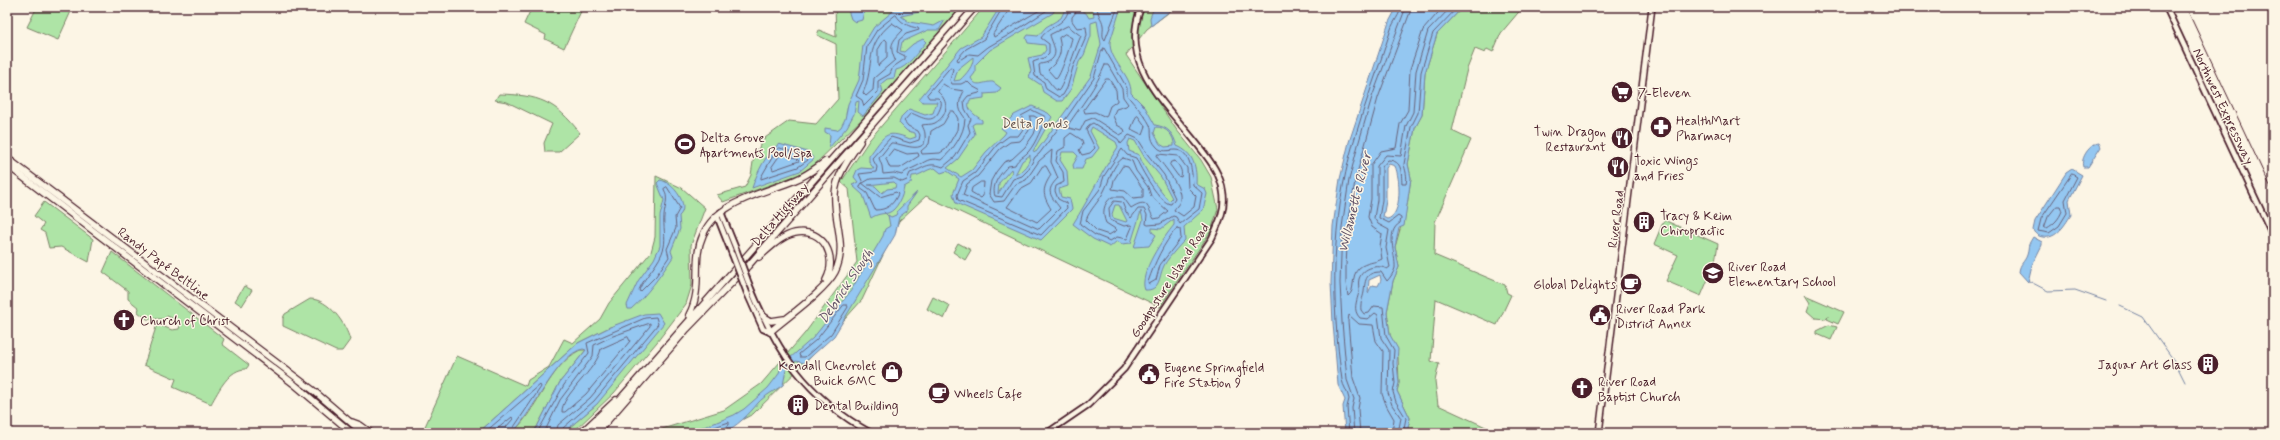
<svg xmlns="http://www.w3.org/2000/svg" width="2280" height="440" font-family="Mynerve,sans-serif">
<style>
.green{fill:#aee4a6;stroke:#7c8268}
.water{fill:#94c7f1;stroke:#7684a2;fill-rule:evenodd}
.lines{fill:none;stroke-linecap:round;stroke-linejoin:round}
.shore{stroke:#68627a;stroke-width:1}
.stream{stroke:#7684a2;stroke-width:1}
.secondary-casing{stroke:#4a1f2b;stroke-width:8}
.primary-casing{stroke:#4a1f2b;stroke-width:8}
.highway-casing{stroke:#4a1f2b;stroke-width:8}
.secondary{stroke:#fcf5e5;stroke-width:4.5}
.primary{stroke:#fcf5e5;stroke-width:5}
.highway{stroke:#fcf5e5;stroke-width:5.5}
.rail{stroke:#4a1f2b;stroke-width:1}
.secondary-bridge-casing{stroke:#4a1f2b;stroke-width:8;stroke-linecap:butt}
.secondary-bridge{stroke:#fcf5e5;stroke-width:4.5}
.labels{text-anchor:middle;stroke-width:3;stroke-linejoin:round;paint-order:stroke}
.poi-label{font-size:13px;fill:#4a1f2b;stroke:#fcf5e5;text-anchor:start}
.street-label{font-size:13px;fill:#4a1f2b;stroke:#fcf5e5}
.park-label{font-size:13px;fill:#63504a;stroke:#fcf5e5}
.water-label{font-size:14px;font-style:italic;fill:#605166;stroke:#fcf5e5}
</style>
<rect width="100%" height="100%" fill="#fcf5e5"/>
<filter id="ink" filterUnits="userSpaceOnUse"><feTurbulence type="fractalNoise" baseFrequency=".025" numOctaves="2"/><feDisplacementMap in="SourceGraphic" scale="8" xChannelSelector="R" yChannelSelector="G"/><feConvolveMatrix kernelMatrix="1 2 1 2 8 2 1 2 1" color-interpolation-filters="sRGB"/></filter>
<g filter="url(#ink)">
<!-- green -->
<path class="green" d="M37,7h36l-15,33 -31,-13z
M532,7h51l-19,41 -19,-9 1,-4 -22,-11z
M835,7h126l-98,111 -49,47 -14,9 -77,28 -6,-7 28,-8 6,-12 4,-26 3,1 4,-10 27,-19 27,3 22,-25 -2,-55 -19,-9 2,-5 17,7z
M984,7h192l-29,22 -21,26 50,74 25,31 10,17 7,32 -7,22 -51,76 -234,-111 -27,25 -37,79 -52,58 -57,56 -36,19h-68l75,-23 37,-26 44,-51 52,-71 -8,-73 -8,-7 29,-43z
M1463,7h60l-22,26 -8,19 -6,-3 -2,4 -10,-4 -8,20 -15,62 19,9 -36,82 -1,33 71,30 2,8 4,2 -14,30 -61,-26 -5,62 8,3 -4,17 3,24 50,23 -2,5h-79l3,-15 -13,-27 2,-8 -1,-26 -8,-22 -3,-23 6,-31 6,-14 -4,-20 12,-42 4,-27 -3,-14 7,-36 7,-13 3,-42 12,-39z
M499,94c40,1 56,7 81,39l-21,19h-14l-1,-9 8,-19 -45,-22 -12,-2z
M656,176l26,12 23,20 -14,37 1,40 -6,19 -29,38 -43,51 -42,40h-9l34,-29 27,-81 -14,4 -32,16 -100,90h-56l35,-77 69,30 2,-6 21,-13 15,-28 9,4 27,-24 9,-16 42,-51 4,-15z
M44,202l49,37 -4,23 -28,-15 -12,1 -4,-15 -5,-3 4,-6 -10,-8z
M1664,220l54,24 -3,18 5,6 -7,1 1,-4 -13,31 -35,-15 12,-26 -24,-11z
M958,243l13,7 -6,10 -12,-8z
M112,252l112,87 -2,5 27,21 -3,4c-17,0 -27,21 -35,35l-38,-17 3,-8 -32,-14 13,-41 15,6 7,-1 2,-7 -14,-6 -3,3h-17l-9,-7 1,-4 -11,-9v-8l-25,-19z
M244,286l8,4 -10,16 -7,-5z
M1805,295l39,17 -6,12 -11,-5 1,-3 -2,3 -11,-1 -8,-7 3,-8z
M933,297l17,9 -6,13 -17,-10z
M310,299c19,0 36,25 40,41l-8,11h-6l-53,-25v-8l2,-4z
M1829,325l8,2 -6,13 -14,-6v-3z
M580,350h6l-26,32 -23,45 -6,6h-19c26,-23 37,-67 68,-83z"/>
<!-- water -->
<path class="water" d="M847,7h18l-3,13 -7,2 -4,-3z
M898,7h33l-7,4 -23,5 8,6 19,3 6,1 11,-6 -6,10h-11l-26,12 -2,9 4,1 9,-8 10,-5 3,3c-8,9 -18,26 -30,28l-2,8 -7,1 -6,5 2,8 -20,24 -5,-4 1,-11 -3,1 -2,12 -7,13 -18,21 1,-13 -5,-3v-4l12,2 4,-3 4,-8 3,-15 11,-24 4,-35 11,-18z
M1000,7h56l-3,6 -63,37 -15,15v8l-4,5c5,11 13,3 22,4l8,6 -4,5 -13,1v4l-14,2c-5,9 5,15 12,20v3h-7l-3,2 3,9 -17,25 -11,9 14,9 11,-7 14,-18 18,-17 2,-3 -5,-4 13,-13 18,-9 16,7 4,4 -19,34 3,1 55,-76 10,-32 -4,-23 -6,2v13l-7,19 -5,7 -8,27 -9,12h-5l-14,-9 -2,-7 -12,-8 2,-6 -3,-13 14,-3 4,-5 -1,-5 -17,-2 -2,-5 2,-3 10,1 8,-9 15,-9 5,-11h14v3l6,3 3,5 5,-1 -1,-10h28l-11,35c-1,19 22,33 21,51l14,14 10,18c13,2 18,8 22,21 17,7 20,22 19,38l9,5 2,5 -4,16 -19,17 1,13c-5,5 -20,21 -22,28 -4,9 -3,23 -18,22 -7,-16 19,-53 29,-65v-6l-13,10 -9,-1v4l4,3 -7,11 -15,1 9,-27 -2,-9 -10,32 -9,1 -5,-3 -7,6 -17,-8 -20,-15c16,-25 28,-51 45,-77l-2,-5 -24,-15 -2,4 9,17 -7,9 -6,2 -4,10h-8l-1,-4 5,-9 -4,-4h-12l-2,8 7,11 1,15 -9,3 2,8 9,2 2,10 -31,31 -85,-37 -3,-9 6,-15 -12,-8 -6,2 -6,-5c-9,1 -14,8 -23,8l-1,7 -7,4c-1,9 -7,23 -16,26 -7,1 -11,1 -17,5l-8,-23 -11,-10 6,-3 -4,-5 3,-7 4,-2 13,1 -5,-7v-6c15,-19 15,-28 41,-17l6,-2 -1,-4 -8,-2 -8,-8 3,-7 7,-7 16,6 8,-2 4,-11h-14l-4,-3 42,-51 20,-11zM973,57c1,9 -7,17 -13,23l-6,1 4,-12zM1156,127c10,0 19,9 18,19l-9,1 -5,-3 -6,-11zM1130,139l5,2 10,17 16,19 11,21 -3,3c-11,-12 -24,-30 -30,-46l-10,-4 -1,-8zM1030,155c1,7 -8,17 -15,20l7,-14zM1011,169l1,3 -14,22 1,-11zM894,182l2,2 -1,4 -8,1 -5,4 -7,-7 -7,-1zM1115,205h4l8,16 -1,1 -13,-4 -1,-4z
M1154,7h21l-24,19 -1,-8z
M1397,7h66l-26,27 -12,39 -3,42 -7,13 -7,36 3,14 -7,48 -5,2 -4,19 4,20 -6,14 -6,31 3,23 8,14 -1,14 2,20 -2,8 13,27 -3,15h-62l-2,-27 2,-6 -7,-15 -5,-62 -2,-40 2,-57 7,-47 9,-37 40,-120zM1389,164l6,2c5,11 8,50 -8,53l-4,-2 3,-16v-33zM1380,275l1,5 -3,6 -6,-1 -4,8 1,-13z
M2099,143l2,4 -13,20h-5c-3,-9 7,-23 16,-24z
M779,144l29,8 6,7 -14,12 -48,17c5,-15 14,-35 27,-44z
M2072,169l10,6 -13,25 2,15c-7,11 -16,27 -32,21 -3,-2 -5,-3 -6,-6l2,-9 31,-48z
M660,180c13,2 31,26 19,36l1,13 -9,22 2,6c-12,18 -26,38 -42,52h-3l-1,-4 11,-24 16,-22 6,-13v-30l4,-16 -7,-17z
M917,192l-10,14v5l-8,6 -4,18 -61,101 -30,27 -8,-2 -10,9 -3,15c-7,5 -19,11 -25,18 -8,10 -22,25 -35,29 -15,5 -35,1 -50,1l34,-7 27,-11 10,-6 24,-21 10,-13 4,-10 31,-27 37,-46 33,-56 2,-7 5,-3 -2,-11 3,2 5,-2 2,-5z
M2033,237l9,5v3l-10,20 -4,17 -9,-10c1,-9 5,-9 8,-17 3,-10 -1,-7 6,-18z
M658,313l6,10 -67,81 -34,29h-32l6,-6 23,-45 26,-32 -3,-1c-25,4 -51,66 -71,84h-34l100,-90 32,-16 34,-13z"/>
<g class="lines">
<!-- shore -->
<path class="shore" d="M1003,7l-19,32 -18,10 -9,10 1,2 11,-7 9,1 10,-8 24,-14 40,-26
M1008,7l-1,6 -14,21 1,3 51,-30
M1069,7c-2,19 -19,17 -28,31l8,6v10l-3,3 -13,5 2,14 9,6 2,7 13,8 4,-2 4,-7 6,-21 14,-32 -1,-8 -9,1 -5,-7v-4l4,-5v-5
M1097,7c1,10 5,11 6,18 1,6 -2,11 2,15l13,-33
M1412,7l-34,91 -23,83 -7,46 -2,39v17l2,13c8,-5 2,-20 11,-28 7,-6 16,-5 23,-9l-2,-13 2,-12 -10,-7 -4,-10 3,-18v-34l10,-14 15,-3 4,-24 8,-14 2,-41 13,-39 20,-23
M896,15c5,8 13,12 22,13l1,2 -13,4 -7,6 -2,12 8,4v3l-12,8 -3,7 -12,7v11l-14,14 -2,-6 -6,-4 7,-16 4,-34 10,-16z
M892,23l11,7c-10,11 -15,14 -8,30l-21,18 -1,12 -7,6 -3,-3c13,-31 0,-46 29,-70z
M1068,26l13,10c-5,9 -18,52 -23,55 -8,-5 -9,-13 -18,-17l-1,-9c2,-2 5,-1 9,-3 13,-7 4,-18 2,-27z
M1065,34l7,4c-1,6 -12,39 -16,41l-8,-9c11,-10 15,-16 11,-32z
M885,39l2,2v17l-9,8v-16z
M1104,48l23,40v7c8,11 17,18 23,30 3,6 -2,13 7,22 5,6 12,3 18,3 17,0 17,25 18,35l9,8 -3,16 -19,15 -4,-7 -3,-1 -13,8 -12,1 -2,-1 1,-9 -3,-6h-6l-7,9 -5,-6 -4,-10 -8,-1 -5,7 1,12 14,6 7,-1 1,2 -5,12 -10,-2 -7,4 -15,-6 -15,-11 3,-13 17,-22 4,-13 18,-27 5,6 9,3c4,10 25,47 35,46l4,-6 -11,-23 -16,-20 -10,-16 -9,-4 -8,9 -3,-5 -25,-16 -4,2 -3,5 9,18 -5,5 -8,2 -3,-5 4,-5 -1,-5 -11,-7 -6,5v9l-7,4 -2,10 7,11 1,10 -8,4 -1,5 3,8 8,4 1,5 -26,27 -83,-35 -1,-5 6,-14 12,-8 22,-28 12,-9h9l8,-11 -5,-9 11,-6 14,7c-5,11 -9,24 -17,34 -5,6 -11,7 -14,14l-7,1c-7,7 -17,18 -13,30l7,1 11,-18 9,-3 6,-6 7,-13 4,-3 28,-37 27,-39 7,-25z
M1105,65h3l14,24 1,8 5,7 -2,2 -10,3 -3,7 4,9 7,4 1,3 -5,3 -27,-17 -8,3 -5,10 -11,-3 -1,-3c13,-19 28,-38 37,-60z
M951,67l2,2 -3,11 2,4h9l6,-3 5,5 9,5 -2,2 -11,3 -4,5 1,8 6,10 -3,6 2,7 -15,25 -12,10c-16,-6 -19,2 -33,6l-3,7 -5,2 -8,-4 -24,1 -7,4 -4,-9 17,-2 1,-5 -5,-9 19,-21 19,6 9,-3 1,-5 -2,-4 -10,-5 -4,-5 7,-8c9,3 20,12 27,0 2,-4 4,-8 3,-12l-3,-3h-9l-2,-3z
M1106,79h3l7,11 1,11 -7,5 -4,11 -11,-5 -10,1 -1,-3z
M943,84l8,5 13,2c-4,8 -7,14 -2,23 1,1 3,4 3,5 -1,16 -12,31 -24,41 -13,-3 -15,2 -26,7 -6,3 -9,3 -13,8l-8,-2 -11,1 -1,-8 -3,-8 12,-15c8,-1 37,15 34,-9 0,-3 -2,-6 -3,-9 4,-1 9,0 13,-2 14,-8 14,-22 3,-31z
M951,111h3l4,8 -1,11 -11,19 -6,4 -18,1 -1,-3 8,-7 2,-13 12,-7z
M1030,116h4l5,3 -5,15 -9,13 -13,12 -8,3 -8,10 -5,9 -2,13 5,8 10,-1 12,-17 10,-4 13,-19 13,-11 -1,12 7,16c-13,13 -8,17 2,30l-21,21 -76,-34 4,-11 11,-8 22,-27 10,-7 10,-1 8,-9 3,-6z
M1138,116l8,11 -3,8 -12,-6 5,-12z
M780,148l25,8 3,4 -10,7 -37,12v-2l15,-26z
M894,149l13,5 11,-1 1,3 -19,12h-10l-4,-9z
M781,154l15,4 3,3 -26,9 -1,-3z
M1158,154l20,2 9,12 1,20 8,8 -2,11 -11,9 -9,-6c2,-4 6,-6 6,-11 2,-12 -16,-33 -23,-42z
M1123,158l9,3 4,10 12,16 3,9 17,15 -9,7 -5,1c-7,-12 -6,-22 -23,-11l-8,-11h-11c-9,6 -10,17 -6,26l11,7 -8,5 -12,-4 -11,-11c4,-11 13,-18 18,-29 6,-11 8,-26 19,-33z
M1171,162l4,-1c4,4 8,10 6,16l-3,-1 -8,-11z
M1043,166h3l5,9c-9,14 -9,19 0,34l-14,13 -30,-15 13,-18 11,-6z
M1123,166l5,1 15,22v8l-10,1 -8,-7 -13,-2 2,-9z
M2072,174l5,3 -12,23 2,13 -8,13 -10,7 -11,-2 3,-12z
M981,182h3l-1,14 -2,2 -10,-6 1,-4z
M862,183l18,14 16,-5 2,2c-5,11 -11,16 -23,16l-8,-17 -7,-5z
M667,187l13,21 -5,9 1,11 -9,21 2,8 -13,19 -16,16 -1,-2c6,-15 21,-26 25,-43 2,-10 -1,-21 0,-31 1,-11 5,-17 0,-27z
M2057,206h3l2,5c-3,8 -8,13 -15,17h-3l4,-11z
M1177,228l3,1 1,9 -21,27 -4,15 -7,4 -1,-2c7,-20 15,-38 29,-54z
M844,305h3l1,2 -17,27 -26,23h-5l-1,-3 17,-14z
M628,337l2,4 -44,53 -21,18h-3c-1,-17 35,-42 39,-63z
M484,433l56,-48 1,2 -31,46
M492,433l20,-16 1,2 -7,8 -1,6
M537,433l27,-48 25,-32 -2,-10 58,-25 11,-1 2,7 -64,77 -31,27 -2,5
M544,433l16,-33 33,-44 1,-11 19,-9 37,-13v3l-60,72 -32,27 -2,8
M697,433l32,-11v3l-6,4 -2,4
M1349,433l-2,-26 2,-8c-1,-7 -6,-13 -7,-19 -11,-77 -11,-161 11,-236 11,-39 26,-76 38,-115 2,-7 9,-14 10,-22
M1354,433l-2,-25 2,-9 -7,-19 -5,-58 -2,-39 2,-56 7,-47 9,-35 14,-48 34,-90
M1360,433l-2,-24 2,-11 -7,-20 -5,-57 1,-6 10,9 14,1 3,16 7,10 -1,43 5,13 7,12 -2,14
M1398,433l3,-15 -9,-13 -4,-12 1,-43 -8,-12 -3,-23 -3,-2 -7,6 -8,-1c-8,-8 -3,-17 -1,-26 0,-5 -1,-9 0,-13 4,-12 19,-15 28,-10l3,-2 -4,-19 3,-18 -11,-6 -4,-6 3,-18v-34l9,-11 15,1 5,-30 7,-14 3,-41 12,-40 23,-24
M1403,433l3,-15 -10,-16 -3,-10 2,-9 -2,-20 1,-13 -8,-14 -3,-29 -9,-1 -5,7 -5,1 -3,-4c-1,-7 2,-12 3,-18 1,-13 2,-20 17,-20l6,9c3,-3 7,-9 8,-13 1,-14 -10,-36 5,-45l1,-5 -3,-2 -9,7 -10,-5 3,-18v-33l6,-7c15,1 13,12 14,24h4c2,-8 -1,-14 -2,-20l7,-37 7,-14 3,-41 12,-39 25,-26"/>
<!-- stream -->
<path class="stream" d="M884,212l4,4
M2029,281l19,10 27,-1 31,11
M2120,306l23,11 32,45 10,20"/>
<!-- secondary casing -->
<g class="secondary-casing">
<path id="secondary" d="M2166,7l107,229
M721,212l15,37
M717,216l15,38
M749,284c27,67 57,113 122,149
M747,293l16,36 7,3
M1047,433l41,-28 36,-36 88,-131c7,-15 14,-30 11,-46 -2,-17 -12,-30 -22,-43 -33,-44 -83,-82 -60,-142"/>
</g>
<!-- primary casing -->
<g class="primary-casing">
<path id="primary" d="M1599,433l53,-426"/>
</g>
<!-- highway casing -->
<g class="highway-casing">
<path id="highway" d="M7,158l307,233 49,42
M7,165l287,219 58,49
M759,257c11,-9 22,-21 36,-24 29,-6 43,25 31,47
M689,315c15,-28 2,-54 14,-80 14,-34 62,-42 92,-55 11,-4 21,-12 31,-19
M763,316l8,5 13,-2
M770,332c17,-15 55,-41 65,-60 13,-26 -2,-51 0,-78 1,-19 15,-37 25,-52
M352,422l8,3 11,8
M581,433l35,-33
M590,433l376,-426
M597,433l90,-104 61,-63 227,-259"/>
</g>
<!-- secondary -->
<use href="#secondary" class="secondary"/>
<!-- primary -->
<use href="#primary" class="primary"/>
<!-- highway -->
<use href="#highway" class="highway"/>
<!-- rail -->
<path class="rail" d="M2186,7l87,186"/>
<!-- secondary-bridge casing -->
<g class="secondary-bridge-casing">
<path id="secondary-bridge" d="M736,249l13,35
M732,254l15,39"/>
</g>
<!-- secondary-bridge -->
<use href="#secondary-bridge" class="secondary-bridge"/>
</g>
</g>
<!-- icons -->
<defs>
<g id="supermarket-disc" transform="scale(1.15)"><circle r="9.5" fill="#4a1f2b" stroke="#fcf5e5"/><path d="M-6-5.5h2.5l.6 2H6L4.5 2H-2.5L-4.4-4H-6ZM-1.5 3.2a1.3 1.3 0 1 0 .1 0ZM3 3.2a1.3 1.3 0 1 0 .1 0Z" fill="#fff"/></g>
<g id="pharmacy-disc" transform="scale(1.15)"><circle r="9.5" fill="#4a1f2b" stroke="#fcf5e5"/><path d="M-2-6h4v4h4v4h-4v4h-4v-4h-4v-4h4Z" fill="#fff"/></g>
<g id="restaurant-disc" transform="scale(1.15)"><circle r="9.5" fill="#4a1f2b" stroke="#fcf5e5"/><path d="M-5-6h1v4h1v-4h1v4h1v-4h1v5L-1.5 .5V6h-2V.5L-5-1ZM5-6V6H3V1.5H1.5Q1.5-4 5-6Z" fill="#fff"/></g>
<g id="stadium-disc" transform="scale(1.15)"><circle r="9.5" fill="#4a1f2b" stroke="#fcf5e5"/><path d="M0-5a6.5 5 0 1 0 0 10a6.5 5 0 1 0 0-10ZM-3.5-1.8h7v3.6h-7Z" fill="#fff"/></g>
<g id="building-disc" transform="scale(1.15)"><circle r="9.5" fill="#4a1f2b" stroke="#fcf5e5"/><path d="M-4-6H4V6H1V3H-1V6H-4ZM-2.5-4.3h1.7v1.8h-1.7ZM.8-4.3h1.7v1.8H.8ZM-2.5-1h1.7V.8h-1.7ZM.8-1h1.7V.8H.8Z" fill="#fff"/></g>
<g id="school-disc" transform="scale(1.15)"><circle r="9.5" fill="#4a1f2b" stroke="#fcf5e5"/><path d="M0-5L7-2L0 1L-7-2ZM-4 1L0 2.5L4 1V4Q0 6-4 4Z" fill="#fff"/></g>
<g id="cafe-disc" transform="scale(1.15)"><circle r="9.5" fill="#4a1f2b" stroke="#fcf5e5"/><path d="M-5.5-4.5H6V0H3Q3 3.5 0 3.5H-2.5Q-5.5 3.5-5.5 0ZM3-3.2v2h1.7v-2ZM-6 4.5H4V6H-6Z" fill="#fff"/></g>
<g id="civic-disc" transform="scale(1.15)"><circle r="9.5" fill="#4a1f2b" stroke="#fcf5e5"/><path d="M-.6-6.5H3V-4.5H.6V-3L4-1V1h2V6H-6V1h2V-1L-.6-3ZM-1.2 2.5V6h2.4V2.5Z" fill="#fff"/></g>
<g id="church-disc" transform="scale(1.15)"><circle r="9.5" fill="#4a1f2b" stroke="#fcf5e5"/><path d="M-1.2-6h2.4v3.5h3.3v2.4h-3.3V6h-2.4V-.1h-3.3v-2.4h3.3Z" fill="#fff"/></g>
<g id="shop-disc" transform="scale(1.15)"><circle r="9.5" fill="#4a1f2b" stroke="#fcf5e5"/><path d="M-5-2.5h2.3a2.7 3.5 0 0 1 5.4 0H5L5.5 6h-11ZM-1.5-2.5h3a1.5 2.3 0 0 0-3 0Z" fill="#fff"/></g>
</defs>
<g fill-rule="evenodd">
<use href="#supermarket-disc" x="1622" y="92"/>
<use href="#pharmacy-disc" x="1661" y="127"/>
<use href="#restaurant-disc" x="1622" y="138"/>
<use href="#stadium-disc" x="685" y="144"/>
<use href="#restaurant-disc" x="1618" y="167"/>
<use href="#building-disc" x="1644" y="222"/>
<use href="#school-disc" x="1713" y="273"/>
<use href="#cafe-disc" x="1631" y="284"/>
<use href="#civic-disc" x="1600" y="315"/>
<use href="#church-disc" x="124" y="320"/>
<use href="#building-disc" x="2208" y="364"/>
<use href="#shop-disc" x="892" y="372"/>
<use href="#civic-disc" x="1149" y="374"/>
<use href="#church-disc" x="1582" y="388"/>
<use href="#cafe-disc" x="939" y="393"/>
<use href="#building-disc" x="798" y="405"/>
</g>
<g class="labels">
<!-- poi labels -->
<g class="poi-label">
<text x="1638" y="97">7-Eleven</text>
<text x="1676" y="125">HealthMart<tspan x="1676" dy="15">Pharmacy</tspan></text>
<text x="1606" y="136" text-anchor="end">Twin Dragon<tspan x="1606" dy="15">Restaurant</tspan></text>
<text x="700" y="142">Delta Grove<tspan x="700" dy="15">Apartments Pool/Spa</tspan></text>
<text x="1634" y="165">Toxic Wings<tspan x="1634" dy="15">and Fries</tspan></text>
<text x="1660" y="220">Tracy &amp; Keim<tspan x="1660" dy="15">Chiropractic</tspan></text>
<text x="1728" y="271">River Road<tspan x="1728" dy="15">Elementary School</tspan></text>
<text x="1616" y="289" text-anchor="end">Global Delights</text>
<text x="1616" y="313">River Road Park<tspan x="1616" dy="15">District Annex</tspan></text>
<text x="140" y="325">Church of Christ</text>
<text x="2192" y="369" text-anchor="end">Jaguar Art Glass</text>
<text x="876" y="370" text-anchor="end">Kendall Chevrolet<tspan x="876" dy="15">Buick GMC</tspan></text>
<text x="1164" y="372">Eugene Springfield<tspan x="1164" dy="15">Fire Station 9</tspan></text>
<text x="1598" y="386">River Road<tspan x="1598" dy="15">Baptist Church</tspan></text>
<text x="954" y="398">Wheels Cafe</text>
<text x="814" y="410">Dental Building</text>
</g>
<!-- street labels -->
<g class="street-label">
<text transform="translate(2224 106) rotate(65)" y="5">Northwest Expressway</text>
<text transform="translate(779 214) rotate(-49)" y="5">Delta Highway</text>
<text transform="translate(1615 219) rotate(-83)" y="5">River Road</text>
<text transform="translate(164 263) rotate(37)" y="5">Randy Papé Beltline</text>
<text transform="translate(1169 280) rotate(-57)" y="5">Goodpasture Island Road</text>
</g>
<!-- park labels -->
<g class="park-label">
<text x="1035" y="128">Delta Ponds</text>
</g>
<!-- water labels -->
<g class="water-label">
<text transform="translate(1354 202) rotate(-76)" y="5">Willamette River</text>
<text transform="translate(845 286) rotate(-56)" y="5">Debrick Slough</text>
</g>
</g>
<!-- margin -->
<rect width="2280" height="440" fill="none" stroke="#fcf5e5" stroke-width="24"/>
<rect x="12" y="12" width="2256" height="416" fill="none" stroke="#4a1f2b" stroke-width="1.5" filter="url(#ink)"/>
</svg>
